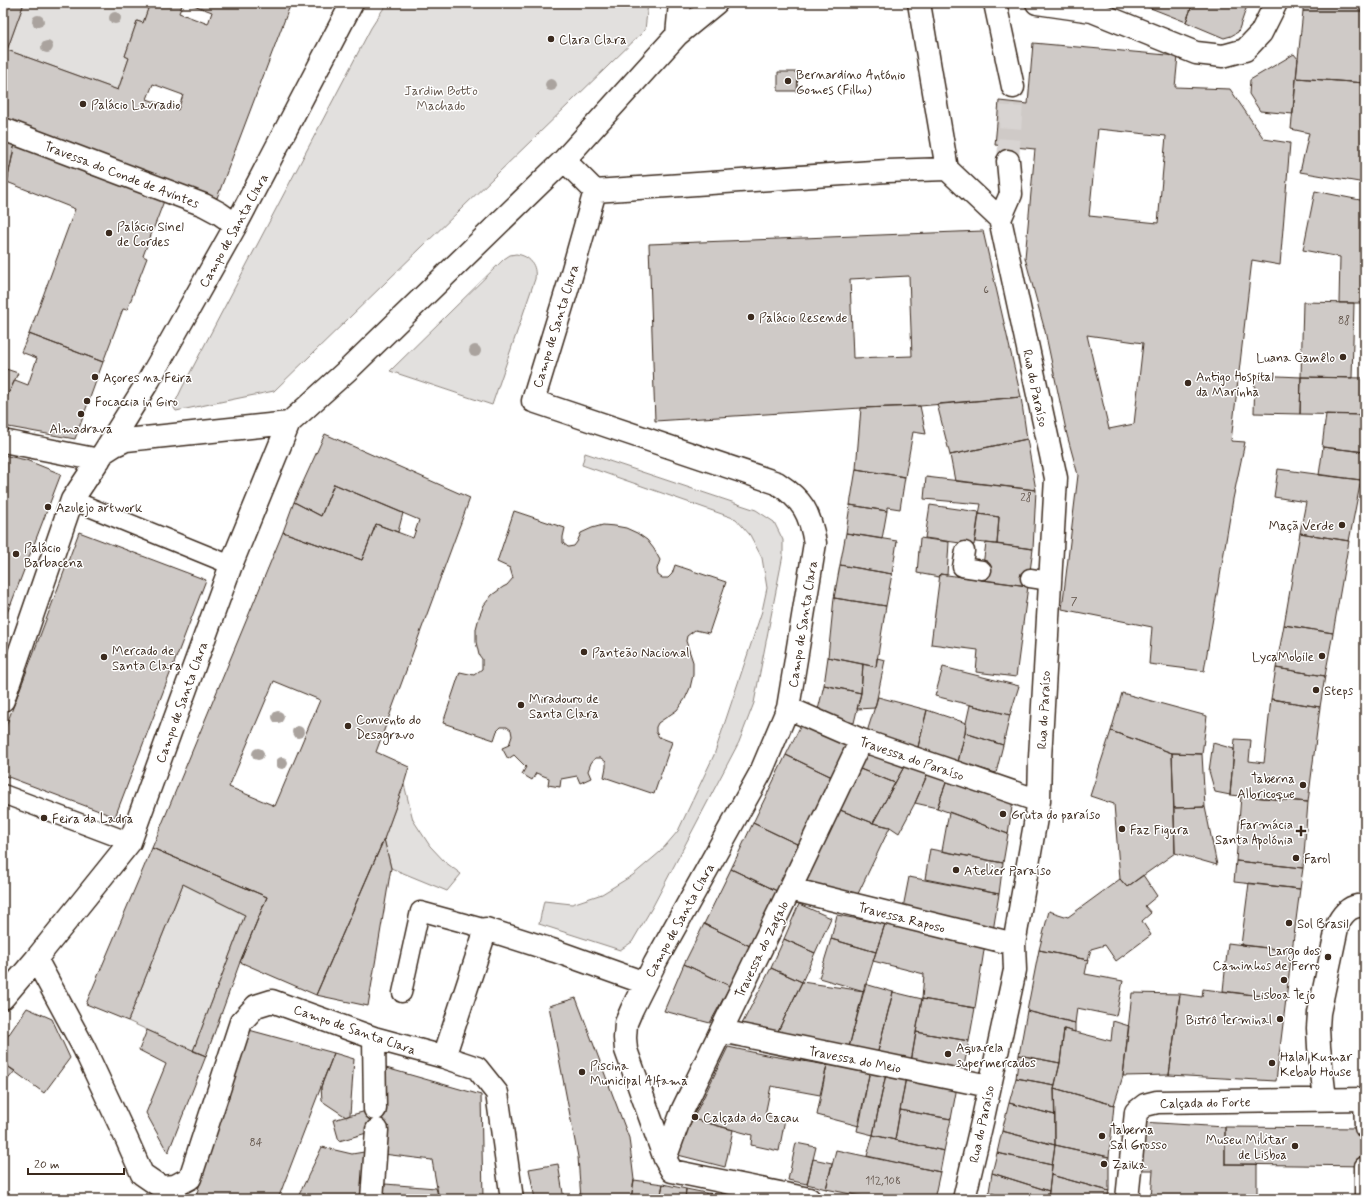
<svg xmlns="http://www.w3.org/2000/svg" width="1368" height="1202" font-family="Mynerve,sans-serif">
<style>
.green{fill:#e2e0de;stroke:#8e857e}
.building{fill:#cfcac7;stroke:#3b2a1e;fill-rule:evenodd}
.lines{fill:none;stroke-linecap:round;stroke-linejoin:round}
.minor-tunnel{stroke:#d8d4d2;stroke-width:22;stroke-dasharray:22 11;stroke-linecap:butt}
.service-casing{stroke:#3b2a1e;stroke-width:21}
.minor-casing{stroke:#3b2a1e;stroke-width:25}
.service{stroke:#fff;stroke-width:18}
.minor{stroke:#fff;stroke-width:22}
.tree{fill:#aaa39e}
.poi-dot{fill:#3b2a1e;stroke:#fff;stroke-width:1.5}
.labels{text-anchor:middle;stroke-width:3;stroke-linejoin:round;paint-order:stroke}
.number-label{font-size:11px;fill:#605248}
.poi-label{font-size:13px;fill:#3b2a1e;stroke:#fff;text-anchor:start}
.park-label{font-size:13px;fill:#65584e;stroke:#fff}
.street-label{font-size:13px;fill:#3b2a1e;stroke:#fff}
</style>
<rect width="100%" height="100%" fill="#fff"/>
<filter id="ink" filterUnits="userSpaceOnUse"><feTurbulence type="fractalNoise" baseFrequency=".025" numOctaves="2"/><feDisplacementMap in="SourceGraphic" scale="8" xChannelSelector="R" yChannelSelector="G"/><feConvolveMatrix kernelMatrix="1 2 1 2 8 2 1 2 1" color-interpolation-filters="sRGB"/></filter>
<g filter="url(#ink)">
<!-- green -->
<path class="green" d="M24,3h126l-7,20 -6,-2 -12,35 4,2 -11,32 -111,-40z
M387,3h261l-3,27 -371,361 -98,20 -2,-3v-3l8,-17 189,-360z
M516,254c14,2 21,11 19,25l-43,126 -102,-34 114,-112 6,-4z
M585,453l171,57 18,12 9,18v15l-29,148 -15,39 -86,164 -21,36 -12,8 -81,-26 5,-23 28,3 30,-10 31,-19 27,-23 18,-21 36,-76 48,-144 5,-23 -5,-30 -12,-23 -14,-16 -154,-54z
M404,784l9,36 17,26 15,16 16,12 -14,17 -56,-23 -7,-29z
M183,884l62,31 -52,136 -65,-30z"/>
<!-- building -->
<path class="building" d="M3,3h21l-17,47 111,40 11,-32 -4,-2 12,-35 6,2 7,-20h33l-4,10 29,11 4,-12 -24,-9h103l-74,195 -214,-80zM153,84l30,11 -5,15 -31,-11z
M1137,3h13l-2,4z
M1150,3h43l-7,19 -38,-15z
M1193,3h55l-10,29 -7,4 -7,2 -38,-16z
M1303,3h62v8h-62z
M1303,11h62v72l-69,-5z
M1033,43l145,13 -3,31 55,2 34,50 26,4 -10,122 -28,-5 -21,181 14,1 -12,57 -29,172 -55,-7 3,-37 -90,-18 16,-134 -11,-40 -22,-104 -20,-73 10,-109 -40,-4 4,-44 29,3zM1098,129l68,7 -8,87 -69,-7zM1087,335l56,8 -9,81 -25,5z
M1294,54l4,5 -5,55 -33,-3 -11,-17 1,-14z
M778,72h20l-1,19h-19z
M1296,78l69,5v100l-65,-11 9,-39 -18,-4z
M3,138l12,5 -12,58z
M15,143l74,31 75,27 -21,55 4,2 -20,52 -4,-1 -20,53 -74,-28 46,-125 -68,-27z
M1315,191l50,10v102h-26l1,-46 -37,-7z
M983,231l38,166 -101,9 -59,2 -206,13 -6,-177zM909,276l3,80 -59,2 -3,-79z
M1303,302l51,1 -2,75 -51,-1z
M29,334l74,28 -28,77 -72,-13 1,-23 11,-23 13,5 9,-27 -16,-6z
M3,368l15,5 -14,30 -1,10z
M1255,375l46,2 -1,37 -46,-1z
M1301,377l64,1v37l-65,-1z
M1021,397l6,42 -77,16 -13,-51z
M920,406l6,28 -13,-2 -8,45 -49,-8 5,-61z
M1326,414l39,1v37l-43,-5z
M325,434l145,64 -94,254 33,15 -5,17 -20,55 -68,156 -76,-33 27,-65 -115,-49 131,-316 79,28 14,-36 37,14 6,-18 -85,-36 -13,32 -27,-14zM274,681l46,19 -45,106 -46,-19z
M1027,439l9,51 -81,-9 -5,-26z
M1323,447l42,5 -4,28 -42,-5z
M3,455l23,5 35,14 -50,130 -8,-2z
M856,469l49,8 -5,32 -13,-2v4l-37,-6z
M1278,469l83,11 -12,61 -49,-8 6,-31 -32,-5z
M926,477l110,13 -3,59 -36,-5 2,-27 -20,-3 2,-10 -57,-5z
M334,484l69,29 -5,19 -22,-8 -14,36 -79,-28 11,-30 27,14z
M850,505l37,6 -5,28 -36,-6z
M930,505l49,7 -5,33 -49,-7z
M514,511l51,17 -2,9v6l5,4 6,-1 3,-4 4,-9 11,-5 11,-3 12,1 11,2 11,5 10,7 7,9 6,11 -3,9 1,6 4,3h6l4,-4 3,-9 51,17 -17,51 -14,-3 -8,6 -1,5 7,21v13l-3,13 -5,11 -8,11 -19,13 -2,4v5l3,5 13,5 -18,52 -50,-17 2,-10v-5l-5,-4h-6l-4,5 -3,8 3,7 -11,5 -3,-7 -16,3 -1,8 -12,-2 1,-7 -13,-5 -4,7 -10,-6 4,-7 -12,-12 -6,4 -6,-11 7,-3 3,-9 -1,-6 -4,-3h-6l-4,4 -3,9 -51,-17 17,-51 14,3 8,-6v-10l-3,-4 -3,-13v-13l3,-12 5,-12 8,-10 11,-8 4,-2 6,-7 -3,-10 -13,-6z
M979,514l20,3 -2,27 -22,-2z
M79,532l127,48 -91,237 -112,-42v-41z
M846,533l51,8 -5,33 -52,-9z
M1300,533l49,8 -16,92 -49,-8z
M920,538l29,4 -2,33 -7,-1 -1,3 -22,-4z
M986,543l47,6 -5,37 -47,-6z
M840,565l52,9 -6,32 -52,-8z
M940,574l88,12 -12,91 -40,-5 2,-22 -47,-6z
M834,598l52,8 -10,61 -48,-10z
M3,602l8,2 -8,17z
M1284,625l49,8 -8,43 -49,-8z
M828,657l35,7 -2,29 -37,-8z
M877,658l8,2 -10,48 -18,1 4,-16 2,-29 13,3z
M943,667l76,19 -9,29 -75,-19z
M1276,668l49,8 -5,31 -49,-8z
M824,685l37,8 -7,30 -37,-9z
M1122,693l85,23 -5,38 -30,-1 -61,-22z
M878,697l49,13 -10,41 -51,-16z
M1271,699l49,8 -12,95 -78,-7 5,-56 16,1 -2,21 15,2z
M970,705l40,10 -7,30 -38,-12 1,-10z
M927,710l39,13 -1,10 -7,29 -41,-11z
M802,723l46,21 -16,33 -46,-22z
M1111,731l61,22 3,100 -48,34 -7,-8 -6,-75 -24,-8z
M965,733l38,12 -7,28 -38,-11z
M1213,743l21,6 -4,46 -15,-3 -6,-21z
M863,751l42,14 -10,18 -40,-16z
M1172,753l30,1 3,53 -31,1z
M786,755l46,22 -33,68 -46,-22z
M905,765l23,8 -13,30 -16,30 -9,-6 -17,-4z
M855,767l40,16 -22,40 -38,-15z
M928,773l19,7 -10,28 -22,-5z
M947,780l66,20 -5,34 -71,-26z
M1241,796l67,6 -5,66 -67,-7z
M1205,807l12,58 -42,-12 -1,-45z
M835,808l38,15 17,4 -35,73 -56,-17z
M949,812l59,22 -5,29 -61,-12z
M753,823l46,22 -22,46 -46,-22z
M384,839l7,29 -23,138 -52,-11z
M152,848l115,49 -27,65 -34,94 -13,-5 52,-136 -62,-31 -55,137 -42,-17z
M930,849l73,14 -4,31 -74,-15z
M1236,861l67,7 -3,21 -66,-7z
M731,869l46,22 -27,55 -46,-22z
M1143,875l14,21 -12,10 6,7 -9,8 9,14 -35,26 -11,-16 -14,4 -3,11 -49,-10 10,-39 19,6 52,-38 7,8z
M909,877l90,17 -6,37 -91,-18z
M1249,883l51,6 -8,62 -51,-6z
M799,904l32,14 -16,35 -31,-14z
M837,915l48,9 -9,28 -45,-13z
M704,924l46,22 -20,40 -46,-22z
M885,924l100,20 -10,64 -53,-9 2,-25 -51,-13z
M784,939l31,14 -13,29 -31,-14z
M831,939l45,13 -12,39 -45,-13z
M1228,943l64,8 -6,48 -63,-8z
M1039,950l49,10 -3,14 38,7 -7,35 -39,-8 -2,15 -48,-12z
M684,964l46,22 -20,37 -46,-12z
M771,968l31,14 -25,51 -35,-9z
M802,982l62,9 -16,60 -71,-18z
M865,984l28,8 -17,67 -28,-8z
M1203,989l83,10 -10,82 -107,-6 11,-81 22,3z
M893,992l29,7 -11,63 -35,-3z
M1132,993l48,1 -11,81 -46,1z
M576,998l53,140 5,42 -3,19h-50l-3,-42 -29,-151z
M922,999l53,9 -6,33 -53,-9z
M27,1008l25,11 18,39 -26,35 -41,-30v-20z
M1027,1011l48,12v9l-11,-3 -4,34 -41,-8z
M1113,1021l16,5 -6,50 -9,29 -60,-17 6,-25 4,-34 47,12z
M147,1030l59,26 -38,97 -22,-40 20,-49 -27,-14z
M249,1030l85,23 -56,146h-83z
M916,1032l53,9 -6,30 -52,-9z
M728,1047l38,8 61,10 -7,30 -49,-9 -6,29 20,4 -6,32 -28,-6 1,-10 -59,-16z
M334,1053l20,6 -4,56 -4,2 -24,-16 -1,-15z
M1019,1055l41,8 -5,22 -39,-7z
M3,1063l12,8 -12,14z
M827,1065l43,5 -11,56 -42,-11z
M386,1068l95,27 2,104h-44l-7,-39 -49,-6 -6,-24 -38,11 -6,-21 52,-14z
M870,1070l16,4 -13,61 -16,-4z
M886,1074l20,3 -11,63 -22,-5z
M906,1077l51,10 -6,32 -51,-9z
M1016,1078l39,7 -1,3 1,27 -46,-12z
M1054,1088l60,17 -5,52 -54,-12z
M1009,1103l46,12v30l-53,-14z
M900,1110l51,9 -7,32 -49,-11z
M693,1119l40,11 -8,37 -51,-13z
M1141,1122l84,5v37h32v35h-106l2,-29h-17z
M1225,1127l140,1v38l-140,-2z
M1002,1131l53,14 -3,20 -55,-12z
M873,1135l71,16 -4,21 -73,-16z
M796,1143l20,4 -9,37 -19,-4z
M1055,1145l54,12v34l-58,-16z
M322,1147l30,7 18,-3 -11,48h-62z
M836,1150l104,22 -6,27h-59l-49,-10z
M997,1153l55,12 -3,26 -57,-18z
M813,1159l19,4 -6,26 -19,-5z
M558,1164l6,35h-29l-6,-30z
M992,1173l57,18 -1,8h-42l-17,-7z
M1051,1175l58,16 -2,8h-59z
M634,1180l29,4 -3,15h-29z
M385,1184l51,4 3,11h-56z
M663,1184l23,5 -1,10h-25z
M686,1189l20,4v6h-21z
M989,1192l17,7h-18z
M706,1193l19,2 -1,4h-18z
M725,1195l24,4h-25z"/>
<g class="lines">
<!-- minor-tunnel -->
<path class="minor-tunnel" d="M1008,161l5,-74"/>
<!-- service casing -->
<g class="service-casing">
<path id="service" d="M72,500l159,65
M965,551l-3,16 20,3
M1030,578l20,3
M3,794l127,48
M402,993l18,-82 66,18
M1363,1099l1,29
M1364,1199v-33"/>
</g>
<!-- minor casing -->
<g class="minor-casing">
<path id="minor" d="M919,3l28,166 53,50
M995,3l18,84
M1037,3l55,8 104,42 27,3 22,-6 16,-17 15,-30
M677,35l3,-32
M3,129l201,76 15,8 17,12
M564,160l31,31 292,-20 60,-2
M595,191l-25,89 -37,121 244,82c26,17 33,30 38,60l-27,165 -27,64 -106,191 -23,46 -6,14 -1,15 1,12 39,109 7,12 137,28
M1000,219l11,-25 -3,-33
M3,441l96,19
M104,452l45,-72 87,-155 116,-222
M3,700l69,-200 32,-48 11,-7 11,-5 163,-17
M788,708l73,32 178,61
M790,889l224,55
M36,959l48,89 43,92 15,34 19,13 14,-1 15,-8 51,-156 15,-16 16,-5 102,37 70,19 42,-128 69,22 90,32
M3,998l33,-39 94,-117 101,-277 58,-142 62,-56 213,-207 113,-125 39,-32
M721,1031l268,55
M374,1038l1,71
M444,1057l33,11 20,25 15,106
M1325,1099l-6,-52 -1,-19 1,-15 19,-90c6,-11 14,-19 27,-17
M665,1159l18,-50 107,-220 71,-149
M372,1199l5,-69
M964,1199l19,-81 32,-148 -1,-26 25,-143 1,-43 16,-280 -56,-259
M1127,1199l9,-87 9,-7 12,-3 208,-3"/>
</g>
<!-- service -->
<use href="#service" class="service"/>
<!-- minor -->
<use href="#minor" class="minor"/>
</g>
<!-- trees -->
<g class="tree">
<circle cx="115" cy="18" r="6"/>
<circle cx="38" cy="21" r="6"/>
<circle cx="47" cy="47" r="6"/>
<circle cx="551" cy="85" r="6"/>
<circle cx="475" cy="351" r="6"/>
<circle cx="278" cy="717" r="6"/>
<circle cx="298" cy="732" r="6"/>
<circle cx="258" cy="754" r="6"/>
<circle cx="282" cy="763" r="6"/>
</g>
</g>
<!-- markers -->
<g class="poi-dot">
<circle cx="551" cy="39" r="4"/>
<circle cx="788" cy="81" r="4"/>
<circle cx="83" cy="104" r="4"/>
<circle cx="109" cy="233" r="4"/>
<circle cx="751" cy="317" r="4"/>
<circle cx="1343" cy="357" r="4"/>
<circle cx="95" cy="377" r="4"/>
<circle cx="1188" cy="383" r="4"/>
<circle cx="87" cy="401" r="4"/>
<circle cx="81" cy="414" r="4"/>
<circle cx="48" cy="507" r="4"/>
<circle cx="1342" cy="525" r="4"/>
<circle cx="16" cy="554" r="4"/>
<circle cx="584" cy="652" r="4"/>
<circle cx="1322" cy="656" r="4"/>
<circle cx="104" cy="657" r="4"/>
<circle cx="1316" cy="690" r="4"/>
<circle cx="521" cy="705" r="4"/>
<circle cx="348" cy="726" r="4"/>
<circle cx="1303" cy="785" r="4"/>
<circle cx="1003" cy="814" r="4"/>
<circle cx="44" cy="818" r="4"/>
<circle cx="1122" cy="829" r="4"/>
<path d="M1299 825h4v4h4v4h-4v4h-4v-4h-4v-4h4z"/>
<circle cx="1296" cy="858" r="4"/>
<circle cx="956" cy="870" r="4"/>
<circle cx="1289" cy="923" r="4"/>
<circle cx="1328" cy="957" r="4"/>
<circle cx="1284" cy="980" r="4"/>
<circle cx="1280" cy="1019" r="4"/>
<circle cx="948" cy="1054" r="4"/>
<circle cx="1272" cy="1063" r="4"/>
<circle cx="582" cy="1072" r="4"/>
<circle cx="695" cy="1117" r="4"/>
<circle cx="1102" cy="1136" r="4"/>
<circle cx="1295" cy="1146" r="4"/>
<circle cx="1104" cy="1164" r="4"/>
</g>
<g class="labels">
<!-- number labels -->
<g class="number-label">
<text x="986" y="293">6</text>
<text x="1344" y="324">88</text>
<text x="1026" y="501">28</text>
<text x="1074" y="605">7</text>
<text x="256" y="1146">84</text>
<text x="883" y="1184">112,108</text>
</g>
<!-- poi labels -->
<g class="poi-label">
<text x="559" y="44">Clara Clara</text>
<text x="796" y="79">Bernardino António<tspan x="796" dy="15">Gomes (Filho)</tspan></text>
<text x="91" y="109">Palácio Lavradio</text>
<text x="117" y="231">Palácio Sinel<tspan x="117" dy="15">de Cordes</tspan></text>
<text x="759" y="322">Palácio Resende</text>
<text x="1335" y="362" text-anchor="end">Luana Camêlo</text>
<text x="1196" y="381">Antigo Hospital<tspan x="1196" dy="15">da Marinha</tspan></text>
<text x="103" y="382">Açores na Feira</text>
<text x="95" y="406">Focaccia in Giro</text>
<text x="81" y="433" text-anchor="middle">Almadrava</text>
<text x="56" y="512">Azulejo artwork</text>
<text x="1334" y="530" text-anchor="end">Maçã Verde</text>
<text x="24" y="552">Palácio<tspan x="24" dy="15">Barbacena</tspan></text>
<text x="112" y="655">Mercado de<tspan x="112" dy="15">Santa Clara</tspan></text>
<text x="592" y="657">Panteão Nacional</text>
<text x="1314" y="661" text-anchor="end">LycaMobile</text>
<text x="1324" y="695">Steps</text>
<text x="529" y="703">Miradouro de<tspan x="529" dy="15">Santa Clara</tspan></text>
<text x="356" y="724">Convento do<tspan x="356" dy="15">Desagravo</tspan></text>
<text x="1295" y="783" text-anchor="end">Taberna<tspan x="1295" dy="15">Albricoque</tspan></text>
<text x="1011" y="819">Gruta do paraíso</text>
<text x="52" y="823">Feira da Ladra</text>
<text x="1293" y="829" text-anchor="end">Farmácia<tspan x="1293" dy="15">Santa Apolónia</tspan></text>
<text x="1130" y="834">Faz Figura</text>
<text x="1304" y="863">Farol</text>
<text x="964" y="875">Atelier Paraíso</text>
<text x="1297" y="928">Sol Brasil</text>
<text x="1320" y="955" text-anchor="end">Largo dos<tspan x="1320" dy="15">Caminhos de Ferro</tspan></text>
<text x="1284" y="999" text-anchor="middle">Lisboa Tejo</text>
<text x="1272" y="1024" text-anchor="end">Bistrô Terminal</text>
<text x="956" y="1052">Aquarela<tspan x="956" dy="15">supermercados</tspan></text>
<text x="1280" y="1061">Halal Kumar<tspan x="1280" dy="15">Kebab House</tspan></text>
<text x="590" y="1070">Piscina<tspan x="590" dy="15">Municipal Alfama</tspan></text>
<text x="703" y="1122">Calçada do Cacau</text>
<text x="1110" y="1134">Taberna<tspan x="1110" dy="15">Sal Grosso</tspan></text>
<text x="1287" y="1144" text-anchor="end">Museu Militar<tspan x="1287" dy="15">de Lisboa</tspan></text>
<text x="1112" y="1169">Zaika</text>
</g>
<!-- park labels -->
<g class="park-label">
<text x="441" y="95">Jardim Botto<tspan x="441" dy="15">Machado</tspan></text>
</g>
<!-- street labels -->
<g class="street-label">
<text transform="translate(122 174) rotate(21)" y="5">Travessa do Conde de Avintes</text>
<text transform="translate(233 230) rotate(-61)" y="5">Campo de Santa Clara</text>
<text transform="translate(555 326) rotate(-73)" y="5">Campo de Santa Clara</text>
<text transform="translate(1036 388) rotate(78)" y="5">Rua do Paraíso</text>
<text transform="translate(802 624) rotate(-81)" y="5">Campo de Santa Clara</text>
<text transform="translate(181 702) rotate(-70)" y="5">Campo de Santa Clara</text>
<text transform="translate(1043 710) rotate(-87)" y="5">Rua do Paraíso</text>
<text transform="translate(912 758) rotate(19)" y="5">Travessa do Paraíso</text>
<text transform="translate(902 917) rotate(14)" y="5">Travessa Raposo</text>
<text transform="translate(679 920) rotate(-61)" y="5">Campo de Santa Clara</text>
<text transform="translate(761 949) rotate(-64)" y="5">Travessa do Zagalo</text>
<text transform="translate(355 1029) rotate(19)" y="5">Campo de Santa Clara</text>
<text transform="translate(855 1059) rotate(11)" y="5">Travessa do Meio</text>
<text transform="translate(1205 1102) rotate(-1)" y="5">Calçada do Forte</text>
<text transform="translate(981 1124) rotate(-78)" y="5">Rua do Paraíso</text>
</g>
</g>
<!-- margin -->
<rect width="1368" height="1202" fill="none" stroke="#fff" stroke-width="16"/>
<rect x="8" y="8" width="1352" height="1186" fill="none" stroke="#3b2a1e" stroke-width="1.5" filter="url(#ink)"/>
<!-- scale -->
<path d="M28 1168v6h96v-6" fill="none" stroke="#3b2a1e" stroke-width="2"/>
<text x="34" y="1168" font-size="12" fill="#3b2a1e" stroke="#ffffff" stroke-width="3" paint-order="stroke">20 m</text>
</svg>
